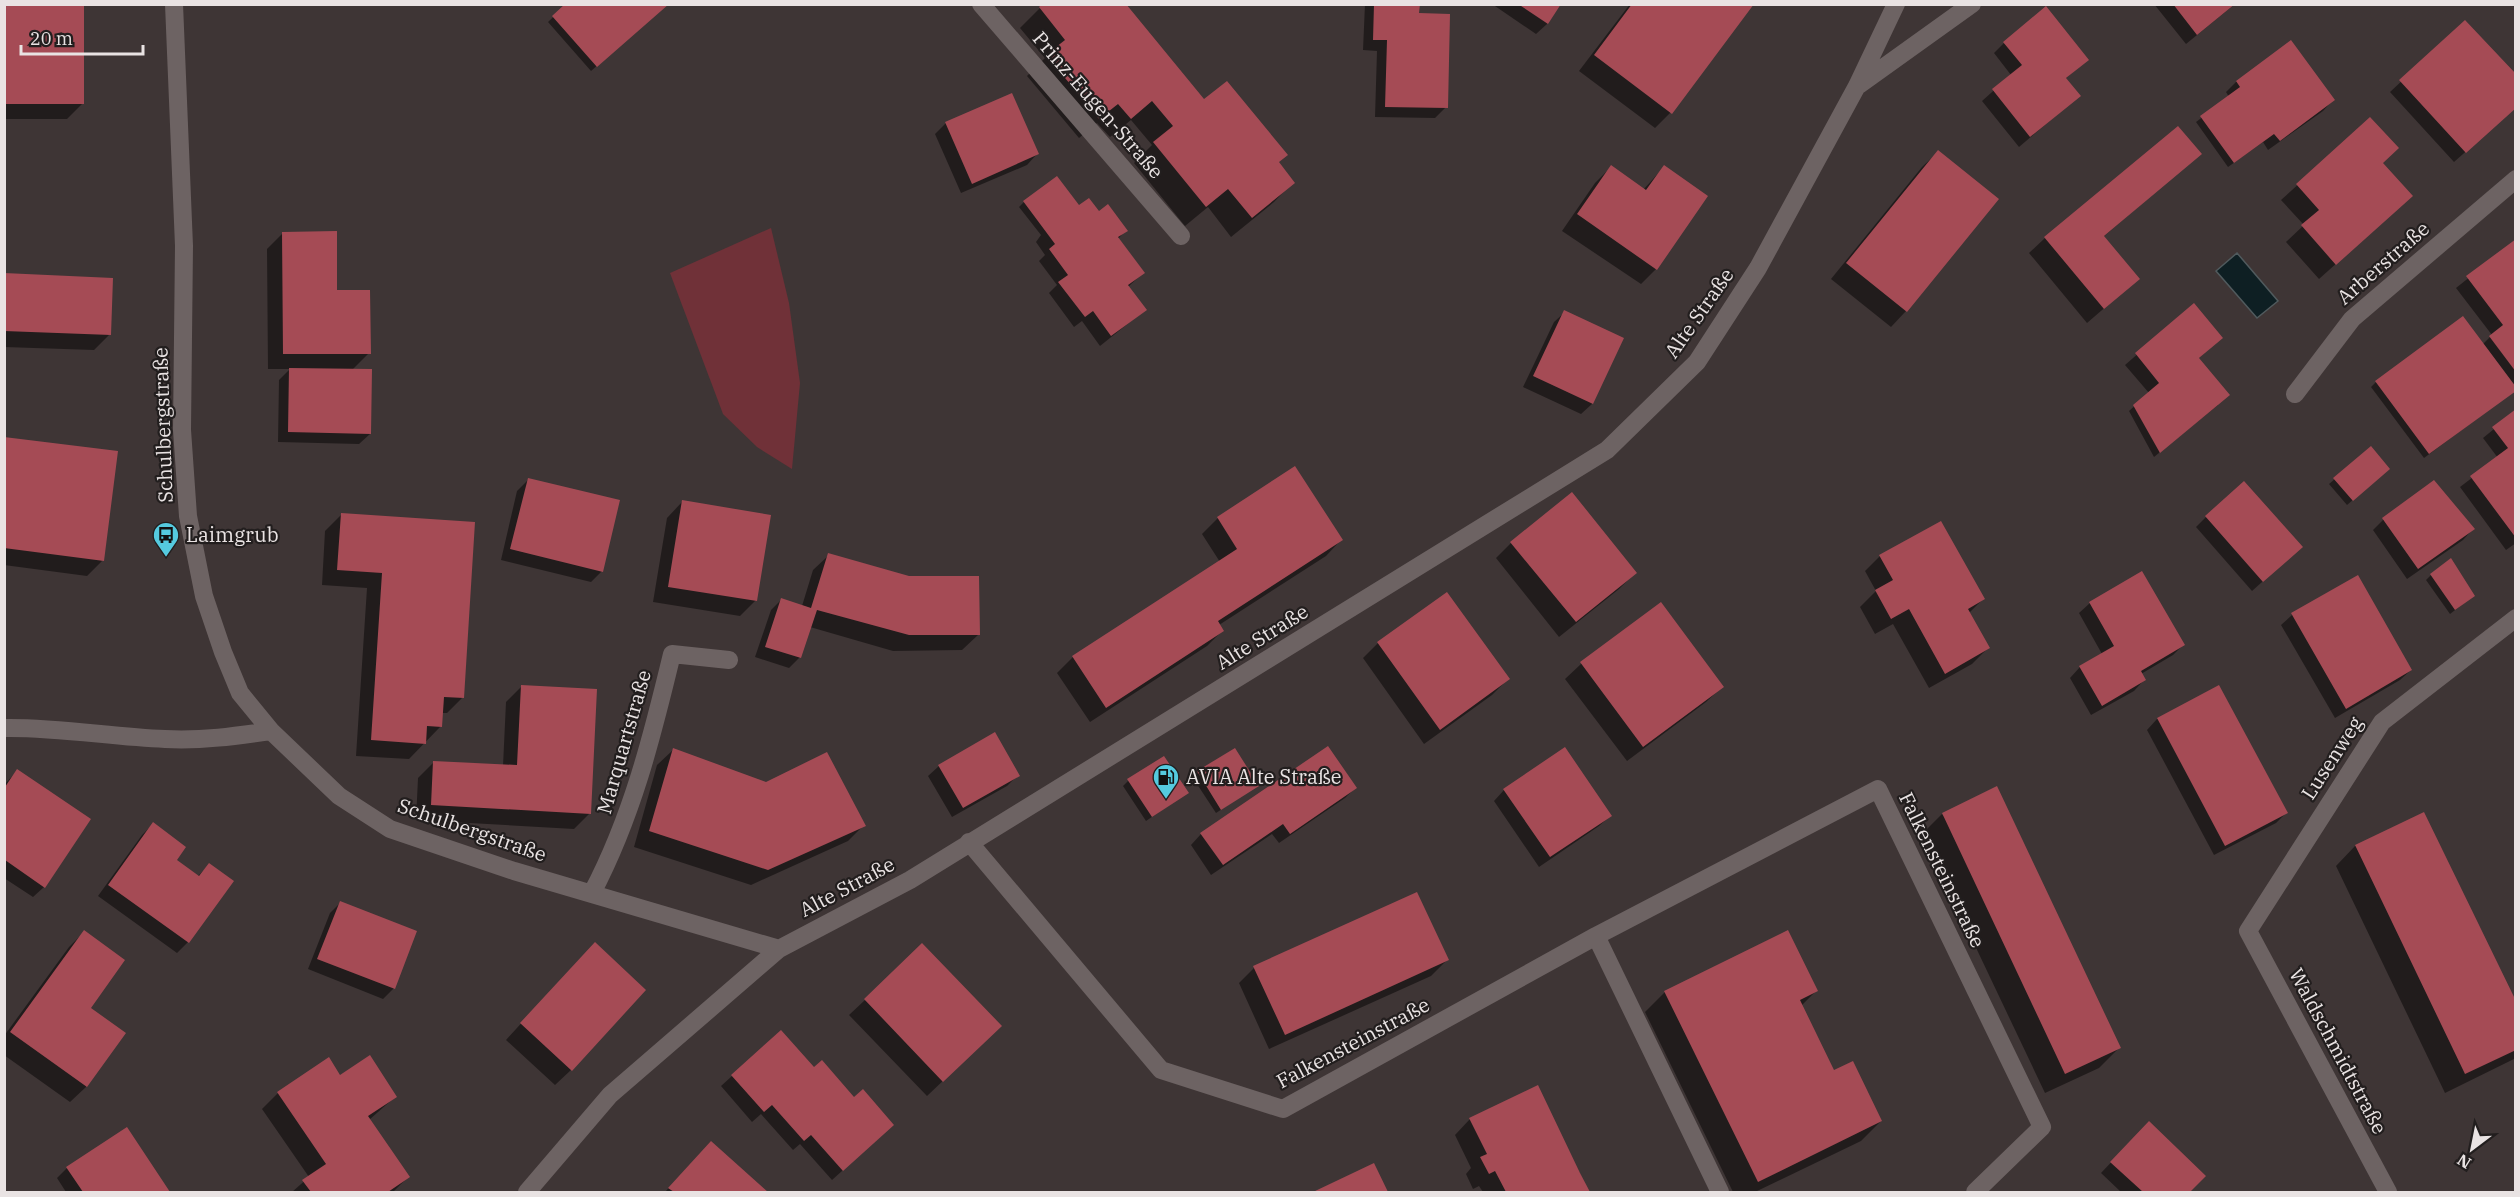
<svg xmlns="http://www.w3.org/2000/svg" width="2520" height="1197" font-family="'IBM Plex Serif',serif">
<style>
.green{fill:#703138}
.water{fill:#0e1f23;stroke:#505a5d;stroke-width:1.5}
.shadow{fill:#0007}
.building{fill:#a54b55}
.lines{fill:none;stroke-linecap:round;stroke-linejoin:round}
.minor{stroke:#6d6363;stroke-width:18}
.labels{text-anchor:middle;stroke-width:4.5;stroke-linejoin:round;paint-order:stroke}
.street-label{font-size:20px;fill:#e9e3e3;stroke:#221e1e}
.poi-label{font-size:20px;fill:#e9e3e3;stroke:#221e1e;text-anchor:start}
</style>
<rect width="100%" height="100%" fill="#3e3535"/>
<!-- green -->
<path class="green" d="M771,228l18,75 11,80 -8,86 -35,-22 -34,-33 -53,-141z"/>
<!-- water -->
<path class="water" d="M2237,253l41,48 -21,17 -41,-47z"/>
<!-- shadow -->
<path class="shadow" d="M4,4l79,99 -16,16h-63z
M567,4l95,5 -71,62 -43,-49z
M1365,4h53v10l28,93 -11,11 -60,-1 2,-66 -14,-1z
M1492,4h67l-12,20 -11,10z
M1630,4h123l-83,109 -15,15 -76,-57z
M2154,4h81l-49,40z
M1040,8l163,94 75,61 15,19 -19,20 -43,35 -23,-30 -23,19 -51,-63 18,-18 -21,-25 -21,17 -13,-14 -18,15 -52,-62 18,-18 -25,-30z
M2465,22l51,85 -62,55 -64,-70z
M2291,42l42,58 -10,11 -55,39 -5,-8 -35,25 -32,-45 33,-25 -3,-5 10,-10z
M2004,43l83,17 -22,19 14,17 -60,51 -37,-46 29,-26 -17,-22z
M2370,119l25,92 -76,68 -33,-37 18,-17 -23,-25z
M946,123l91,31 -10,11 -66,28 -26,-59z
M1938,152l-32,159 -15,16 -60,-48 91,-112z
M2200,154l-97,83 35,42 -51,44 -58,-70 16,-15z
M1611,167l32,23 21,-23 -8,102 -15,15 -79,-53 33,-48z
M1024,202l53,3 21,8 28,17 -8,9 25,34 -15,14 17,23 -45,36 -18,-25 -8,6 -25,-34 8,-8 -18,-24 6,-6 -9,-13 5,-7 -22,-28z
M283,233l53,59 33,61 -17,17 18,64 -11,10 -81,-2 1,-62 11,-11h-22l-1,-120z
M2515,241v143l-5,10 -86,64 -53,-71 5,-5 106,-37 10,-10 -36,-47z
M4,274l105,61 -15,15 -90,-3z
M2194,305l27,33 -23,21 20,46 -64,52 -25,-46 20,-18 -24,-28z
M1565,312l57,27 -30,65 -11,10 -58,-27 31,-65z
M2516,411v132l-10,7 -46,-63 38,-29 -15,-20z
M4,438l98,123 -15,15 -83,-11z
M2371,448l13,25 -37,32 -18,-21z
M1295,468l46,72 -15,16 -107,69 3,6 -15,15 -117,76 -33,-49 16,-16 147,-95 -18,-28 16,-16z
M528,480l74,91 -11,11 -90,-22 16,-69z
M2434,482l39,47 -10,11 -56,39 -34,-49 10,-10z
M682,502l74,98 -16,16 -87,-14 14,-84z
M341,515l132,9 -11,174 -15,15h-5l-1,13 -32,33 -53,-3 11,-168 -45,-3 3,-54z
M2206,517l84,40 -38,34 -56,-64z
M1511,543l124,30 -16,16 -60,48 -63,-79z
M829,555l149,80 -16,15 -69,1 -83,-24 -10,30 -11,11 -34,-11 16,-47 11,-11 20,7 11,-36z
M1880,556l103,43 -14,14 19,35 -16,16 -43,24 -36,-64 -18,10 -15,-27 16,-16 -11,-20z
M2431,575l42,21 -23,18 -24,-34z
M2357,577l54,93 -11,10 -65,38 -54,-93 11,-10z
M2090,603l93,42 -10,10 -32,19 3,6 -10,11 -43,24 -21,-37 10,-11 22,-13 -23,-41z
M1660,604l62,83 -16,15 -79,59 -62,-82 16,-15z
M1378,643l130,36 -16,16 -68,49 -61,-86z
M521,687l69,126 -16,16 -158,-9 2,-42 16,-16 69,4 3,-64z
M2219,687l68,125 -11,11 -62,32 -67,-125 10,-11z
M673,750l191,75 -16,16 -97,44 -117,-38 23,-82z
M939,766l79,9 -11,11 -55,31 -24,-41z
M17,771l27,116 -11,10 -29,-19v-93z
M1198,773l59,13 -41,27 -23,-35z
M1128,781l59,12 -41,28 -23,-35z
M1355,788l-10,10 -66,45 -7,-9 -61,41 -20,-30 10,-11z
M1504,790l106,26 -11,10 -60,41 -45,-66z
M1942,814l177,234 -20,20 -54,25 -123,-259z
M2424,814l92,190v54l-71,35 -109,-227 19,-20z
M153,824l22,36 22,17 12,-12 23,16 -44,61 -11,11 -79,-57 44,-61z
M340,903l54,85 -11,11 -75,-30 22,-56z
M84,932l5,76 35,25 -38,54 -16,15 -66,-47v-19l65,-89z
M579,960l-8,110 -16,15 -49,-45z
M1447,960l-16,16 -162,73 -30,-66 15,-15z
M1816,991l-15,15 32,66 48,49 -20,20 -106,51h-22l-88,-180 20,-20z
M865,1000l119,42 -57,54 -78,-81z
M814,1069l68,66 -50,45 -32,-36 -7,6 -32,-36 -9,8 -31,-36 11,-10z
M340,1077l55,20 -26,23 39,57 -15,15h-101l17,-15 -47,-68 16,-16z
M1537,1087l52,105h-106l-4,-6 -6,3 -7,-15 5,-6 -16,-33 15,-16z
M126,1129l42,63h-102l-9,-14 10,-10z
M2138,1134l66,42 -16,16h-67l-20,-19z
M711,1143l55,49h-101z
M1373,1165l13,27h-69z"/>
<!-- building -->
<path class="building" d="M4,4h80v100h-80z
M565,4h104l-72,63 -45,-51z
M1042,4h84l78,95 23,-18 61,74 -9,7 16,21 -43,35 -24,-29 -22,18 -53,-65 20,-16 -21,-25 -21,18 -13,-15 -19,15 -53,-64 19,-15 -26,-33z
M1374,4h46l-1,9 31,1 -2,94 -63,-1 2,-67h-14z
M1518,4h43l-13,20z
M1632,4h122l-82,110 -78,-59z
M2173,4h62l-38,31z
M2046,6l43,54 -23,18 15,18 -51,41 -38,-48 30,-24 -19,-23z
M2465,20l51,54v34l-50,45 -67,-73z
M2291,40l44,60 -55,41 -6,-7 -40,29 -34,-47 40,-29 -4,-6z
M1012,93l27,61 -67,30 -27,-62z
M2370,117l29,31 -16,15 30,33 -77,69 -35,-40 18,-15 -23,-26z
M2178,126l24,28 -98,82 36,43 -36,30 -60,-72z
M1938,150l61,49 -92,113 -61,-49z
M1611,165l35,25 18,-25 44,31 -51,74 -80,-56z
M1057,176l22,29 10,-7 10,13 9,-7 20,27 -10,6 27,36 -17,12 19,25 -36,26 -18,-25 -8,6 -27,-35 10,-7 -19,-26 6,-5 -32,-43z
M337,231v59h33l1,64h-88l-1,-122z
M2516,239v133l-27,-36 14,-11 -37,-49z
M4,273l109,5 -2,57 -107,-4z
M2194,303l29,35 -24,20 31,37 -70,58 -27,-48 26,-22 -24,-30z
M1564,310l60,28 -31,66 -60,-28z
M2463,316l53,71v4l-87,63 -54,-73z
M289,368l83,1 -1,65 -83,-2z
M2516,409v129l-46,-62 38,-28 -16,-21z
M4,437l114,14 -14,110 -100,-13z
M2371,446l19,23 -37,32 -20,-23z
M1295,466l48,74 -125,81 6,10 -118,77 -34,-52 165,-107 -20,-32z
M528,478l92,22 -17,72 -93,-23z
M2434,480l41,49 -57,40 -36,-51z
M2244,481l59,66 -40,35 -58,-66z
M1572,492l65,81 -61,49 -66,-80z
M682,500l89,15 -14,86 -89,-14z
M341,513l134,9 -11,176 -20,-1 -2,30 -15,-1 -1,18 -55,-4 11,-167 -45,-3z
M1941,521l44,78 -17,10 22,39 -45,26 -36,-65 -18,10 -16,-29 18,-10 -14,-25z
M828,553l81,23h70l1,59h-71l-92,-25 -16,48 -36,-11 16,-49 30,10z
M2451,558l24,38 -20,14 -25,-36z
M2142,571l43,74 -44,26 5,9 -44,26 -23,-40 35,-20 -25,-44z
M2358,575l54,95 -66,39 -55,-96z
M1447,592l63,87 -70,51 -63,-88z
M1661,602l63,85 -81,60 -63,-85z
M521,685l76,4 -6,125 -160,-9 2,-44 84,4z
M2219,685l69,128 -63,33 -68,-128z
M995,732l25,44 -57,32 -25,-43z
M1328,746l29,42 -67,46 -7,-10 -60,41 -23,-32z
M1565,747l47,69 -62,41 -47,-68z
M673,748l93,34 61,-30 39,74 -98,44 -119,-39z
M1235,748l24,38 -38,24 -24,-39z
M1164,756l25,37 -37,24 -25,-38z
M17,769l74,50 -46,69 -40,-28v-73z
M1997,786l124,262 -56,26 -123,-261z
M2424,812l92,189v49l-51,24 -110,-229z
M153,822l33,25 -9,13 22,16 10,-13 25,18 -45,62 -81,-58z
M1417,892l32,68 -164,75 -32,-69z
M340,901l77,30 -22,58 -78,-30z
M84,930l41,30 -34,48 35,25 -39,54 -77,-55z
M1788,930l30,61 -18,9 34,70 19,-9 29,60 -124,61 -94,-191z
M595,942l51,48 -74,81 -52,-48z
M922,943l80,83 -59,56 -79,-83z
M781,1030l33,37 8,-7 32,37 9,-8 31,36 -51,46 -32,-36 -7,6 -32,-36 -8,7 -33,-37z
M370,1055l27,42 -29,19 42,61 -22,15h-77l-9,-12 24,-16 -49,-72 52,-35 11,18z
M1538,1085l42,88 10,19h-84l-11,-21 -6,3 -9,-17 7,-3 -18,-36z
M2149,1121l57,55 -16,16h-47l-33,-30z
M127,1127l43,65h-87l-17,-25z
M711,1141l57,51h-94l-6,-4z
M1374,1163l14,29h-75z"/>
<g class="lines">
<!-- minor -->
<path class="minor" d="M174,4l10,242 -2,184 6,86 16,80 19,56 17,41 31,38 68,65 51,33 124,42 265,78
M981,4l200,232
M1859,85l113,-81
M2295,394l57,-75 164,-140
M4,728c55,-1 107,9 161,11 36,2 71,-3 106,-8
M969,842l192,228 122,39 313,-173 282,-147 164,338 -67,65
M592,893c40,-76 60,-156 80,-239l57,6
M1596,936l124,256
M527,1192l83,-97 169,-146 131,-69 697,-430 90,-88 61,-94 99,-182 39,-82
M2388,1192l-140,-261 134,-209 134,-104"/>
</g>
<!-- icons -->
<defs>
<g id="bus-pin" transform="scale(1.35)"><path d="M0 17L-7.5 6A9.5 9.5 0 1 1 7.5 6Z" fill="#55cadf" stroke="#221e1e"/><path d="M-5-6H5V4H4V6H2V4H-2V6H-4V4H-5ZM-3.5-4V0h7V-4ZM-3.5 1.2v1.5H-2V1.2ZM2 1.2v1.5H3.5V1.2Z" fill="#111"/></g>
<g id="fuel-pin" transform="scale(1.35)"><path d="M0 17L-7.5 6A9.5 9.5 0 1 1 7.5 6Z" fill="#55cadf" stroke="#221e1e"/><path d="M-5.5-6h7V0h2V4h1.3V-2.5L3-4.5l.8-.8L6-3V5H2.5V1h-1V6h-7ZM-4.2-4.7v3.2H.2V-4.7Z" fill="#111"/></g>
</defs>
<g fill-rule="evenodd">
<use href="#bus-pin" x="166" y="535"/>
<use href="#fuel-pin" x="1166" y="777"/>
</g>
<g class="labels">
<!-- street labels -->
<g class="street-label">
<text transform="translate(1098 105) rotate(49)" y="7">Prinz-Eugen-Straße</text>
<text transform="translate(2383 263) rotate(-41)" y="7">Arberstraße</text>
<text transform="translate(1699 313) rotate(-55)" y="7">Alte Straße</text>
<text transform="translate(163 425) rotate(-92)" y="7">Schulbergstraße</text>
<text transform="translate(1262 637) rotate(-32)" y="7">Alte Straße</text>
<text transform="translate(624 742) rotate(-74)" y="7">Marquartstraße</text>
<text transform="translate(2332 758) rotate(-57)" y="7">Lusenweg</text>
<text transform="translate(472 830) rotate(19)" y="7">Schulbergstraße</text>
<text transform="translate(1942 870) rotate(64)" y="7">Falkensteinstraße</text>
<text transform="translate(847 887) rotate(-28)" y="7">Alte Straße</text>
<text transform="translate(1353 1043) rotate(-28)" y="7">Falkensteinstraße</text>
<text transform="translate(2338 1051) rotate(62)" y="7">Waldschmidtstraße</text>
</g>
<!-- poi labels -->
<g class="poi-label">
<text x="186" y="542">Laimgrub</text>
<text x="1186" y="784">AVIA Alte Straße</text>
</g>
</g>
<!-- border -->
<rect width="2520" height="1197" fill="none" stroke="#e9e3e3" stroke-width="12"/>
<!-- north arrow -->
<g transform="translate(2472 1149) rotate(212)" stroke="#221e1e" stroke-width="4.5" paint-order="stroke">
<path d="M0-4.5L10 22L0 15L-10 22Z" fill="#e9e3e3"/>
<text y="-9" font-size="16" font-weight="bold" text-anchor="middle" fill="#e9e3e3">N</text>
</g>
<!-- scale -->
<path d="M21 45v9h122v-9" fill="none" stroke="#e9e3e3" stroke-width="3"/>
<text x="30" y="45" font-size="18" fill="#e9e3e3" stroke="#221e1e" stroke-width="4.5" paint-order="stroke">20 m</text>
</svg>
